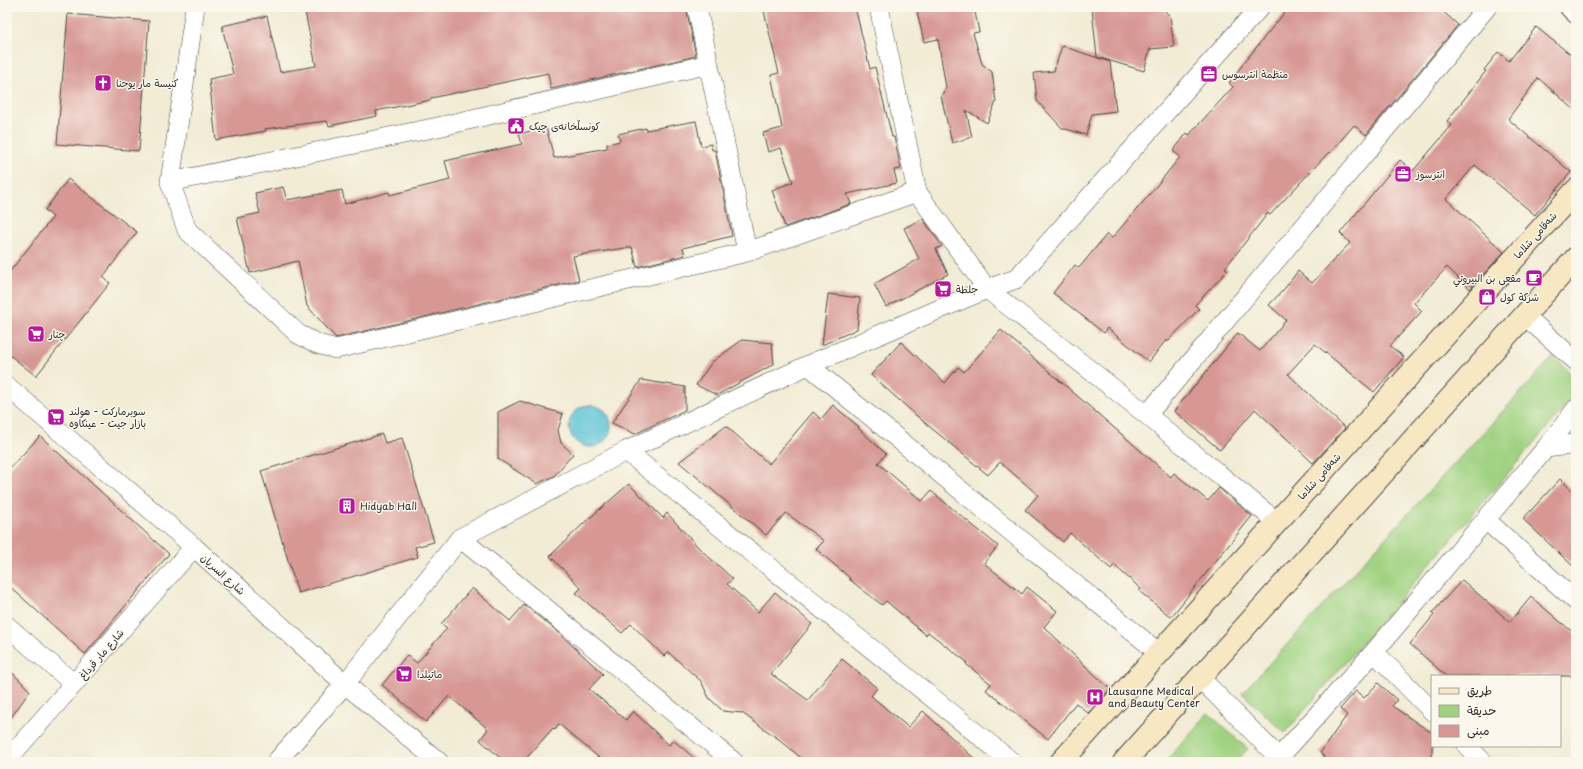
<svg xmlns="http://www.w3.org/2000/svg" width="1583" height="769" font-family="'Playpen Sans','Playpen Sans Arabic',sans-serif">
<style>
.green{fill:#9fd180;stroke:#657e56}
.water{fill:#58c2d4;stroke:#427680}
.building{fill:#d79894}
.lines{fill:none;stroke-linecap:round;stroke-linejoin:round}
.minor-casing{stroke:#494844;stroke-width:20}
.tertiary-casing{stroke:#494844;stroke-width:24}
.secondary-casing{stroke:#494844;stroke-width:24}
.minor{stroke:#fff;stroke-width:19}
.tertiary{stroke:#fff;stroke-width:22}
.secondary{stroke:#f8e7c3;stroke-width:22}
.labels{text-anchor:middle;stroke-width:3;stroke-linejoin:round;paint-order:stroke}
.poi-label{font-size:10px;fill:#2b2b2b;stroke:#fbf7ec;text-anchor:start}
.street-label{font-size:10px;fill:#2b2b2b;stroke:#fbf7ec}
</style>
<rect width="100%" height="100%" fill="#fbf7ec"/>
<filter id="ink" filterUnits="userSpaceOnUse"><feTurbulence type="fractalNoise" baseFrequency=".025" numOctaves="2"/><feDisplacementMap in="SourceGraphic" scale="8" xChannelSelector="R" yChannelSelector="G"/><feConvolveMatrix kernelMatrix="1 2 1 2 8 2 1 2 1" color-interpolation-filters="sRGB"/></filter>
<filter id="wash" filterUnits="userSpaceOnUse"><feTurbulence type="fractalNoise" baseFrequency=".012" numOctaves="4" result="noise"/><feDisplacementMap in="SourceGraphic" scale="16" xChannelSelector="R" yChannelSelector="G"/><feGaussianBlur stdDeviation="0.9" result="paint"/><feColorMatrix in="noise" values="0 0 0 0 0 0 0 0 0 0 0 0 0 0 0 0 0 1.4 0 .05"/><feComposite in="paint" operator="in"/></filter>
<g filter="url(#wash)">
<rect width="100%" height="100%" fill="#f2ecd5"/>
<!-- green -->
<path class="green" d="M1554,356l22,22v16l-291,339 -43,-40z
M1208,713l40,36 -13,13h-70z"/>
<!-- water -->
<path class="water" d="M569 426a21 21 0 1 1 42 0a21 21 0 1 1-42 0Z"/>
<g id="blocks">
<!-- building -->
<path class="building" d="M304,7h382l10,49 -145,33 -3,-16 -117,25v2l-55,11 1,5 -48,10 -2,-5 -33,4 -29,4 1,2 -50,9 -7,-61 24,-5 -11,-48 45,-10 13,56 36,-6z
M763,7h92l15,62 5,-2 17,70h2l7,32 -7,1 3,13 -50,11 4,10 -66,23 -13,-37 21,-8 -12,-34 -13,4 -5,-19 19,-5 -11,-53 8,-2z
M916,7h58l5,25 -6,1 9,31 10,8 4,30 -9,21 -21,-13 6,27 -20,6 -11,-47 5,-8 -8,-49 -14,3z
M1105,7h56l9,9 4,31 -24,2 -6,22 -47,-14 -5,-48z
M1289,7h149l20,18 -92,110 -12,-10 -24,28 -1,-1 -59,63 -2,-2 -43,55 3,2 -33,35 4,4 -32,33 -1,-2 -17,22 -42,-34 -3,5 -51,-40 22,-28 4,3 28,-34 5,4 37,-43 31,-38 -7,-6 14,-18 2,2 44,-48 -4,-4 17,-23z
M68,14l81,7 -10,130 -82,-7z
M1536,27l40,32v52l-38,-33 -30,41 63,53 -36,43 -60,-50 -29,34 58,53 -34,37 -23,-22 -33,36 8,8 -32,35 14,11 -30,35 -59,-48 -27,30 57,54 -32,35 -58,-54 -35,41 -46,-39 64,-78 22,18 26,-31 -17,-15 16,-17 13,-17 14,12 38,-40 -10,-10 29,-35 31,-38 13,11 39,-46 -5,-4 39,-50 -2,-1 14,-18 11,9z
M1062,46l48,16 6,49 -24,3 -6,21 -24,-7 -25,-27 -3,-28 20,-2z
M696,121l5,25 10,-2 1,6h3l17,86 -49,12 2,7 -48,12 -5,-20 -59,9 6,24 -243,58 -29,-32 -9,-45 -48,12 -13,-55 23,-5 -5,-20 28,-6 4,13 55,-10 3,14 44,-12 1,3 60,-15 -5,-19 77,-17 -3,-10 27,-7 8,31 53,-10v-4l13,-3 -2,-7 28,-6v2z
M68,179l69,53 -34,45 7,6 -74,93 -29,-23v-78l46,-58 -8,-7z
M923,219l19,27 -6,3 12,25 -62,33 -12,-23 45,-25 -15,-31z
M828,294l32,4 -3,31 -35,16z
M1001,330l170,147 3,-4 34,28 11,-13 33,28 -81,101 -32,-26 2,-2 -27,-24 -3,4 -41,-36 -7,9 -38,-32 13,-15 -38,-33 -12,13 -70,-58 -47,-42 30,-33 44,41 13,-16 6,5z
M742,340l30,3 2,21 -57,31 -21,-10 16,-23z
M641,380l44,7v23l-50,24 -23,-11z
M520,401l43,13 -5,16 3,13 12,11 -19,22 -17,8 -39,-25v-47z
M833,405l26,22 -1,1 28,26 -8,9 44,38 9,-10 67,55 -14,17 38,31 5,-7 30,24 -13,16 66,62 -22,24 -12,-10 -28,36 -62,-49 5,-6 -25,-20 1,-2 -39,-30 -2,3 -40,-34 -4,4 -33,-26 1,-1 -34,-29 8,-8 -38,-28 -20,22 -87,-73 47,-36 43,38 44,-52 8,7z
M382,434l3,9 17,-5 32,104 -19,5 3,10 -120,36 -37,-122z
M40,436l129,118 -84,100 -78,-70v-113z
M1560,479l16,15v75l-53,-50z
M629,484l34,34 4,-5 32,35 34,31 -6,5 31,28 17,-20 37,32 -41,50 37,26 34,-41 35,29 -6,8 37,31 15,-16 55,51h-172l-26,-22 -38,-27 -19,-2 -14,-13 -8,-17 -33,-29 -4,4 -33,-32 -9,9 -46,-40 5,-5 -31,-32 35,-34z
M1462,580l48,42 21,-25 45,38v41h-130l-36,-32 24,-29 -2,-2z
M472,588l38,33 14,-16 33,26 46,43 -14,15 37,31 7,-9 36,34 4,-5 26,22h-95l-45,-38 -4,6 -2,-2 -30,34h-18l-25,-22 8,-11 -39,-33 -23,26 -44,-37 25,-30 10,8 30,-35 -6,-4z
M7,667l23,24 -23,32z
M1378,683l19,17 -5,6 40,27v29h-102l-10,-9 27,-38 -7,-6 16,-18 8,7z"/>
</g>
</g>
<g filter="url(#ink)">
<use href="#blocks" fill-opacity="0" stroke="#494844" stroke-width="1"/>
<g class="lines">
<!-- minor casing -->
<g class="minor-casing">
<path id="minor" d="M195,7l-25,175 17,48 111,104 20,10 18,5 411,-97 170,-60
M697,7l50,245
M879,7l38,185 70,97 160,126 130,107
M170,182l268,-55 271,-63
M1524,315l52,46
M808,365l351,288
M7,386l187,161 151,137 94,78
M1147,415l340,-408
M1546,448l30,-4
M626,451l386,311
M1486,520l90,81
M460,538l274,224
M7,626l67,58
M1374,652l58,59
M1200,678l79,80
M1467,746l16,16
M7,760l187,-213
M276,762l69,-78 115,-146 166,-87 182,-86 179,-76 29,-10 244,-272
M1275,762l99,-110 172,-204 30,-39"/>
</g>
<!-- tertiary casing -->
<g class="tertiary-casing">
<path id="tertiary" d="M1571,7l5,5"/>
</g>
<!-- secondary casing -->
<g class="secondary-casing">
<path id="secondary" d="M1061,762l515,-572
M1124,762l452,-504"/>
</g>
<!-- minor -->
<use href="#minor" class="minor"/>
<!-- tertiary -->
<use href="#tertiary" class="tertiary"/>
<!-- secondary -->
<use href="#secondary" class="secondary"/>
</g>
</g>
<!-- icons -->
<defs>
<g id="office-square" transform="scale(0.9)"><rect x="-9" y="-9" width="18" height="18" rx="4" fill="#b5179e" stroke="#fbf7ec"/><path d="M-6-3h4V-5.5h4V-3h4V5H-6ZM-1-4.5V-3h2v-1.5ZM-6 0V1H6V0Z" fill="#fff"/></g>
<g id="church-square" transform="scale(0.9)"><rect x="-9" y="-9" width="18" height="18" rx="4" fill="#b5179e" stroke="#fbf7ec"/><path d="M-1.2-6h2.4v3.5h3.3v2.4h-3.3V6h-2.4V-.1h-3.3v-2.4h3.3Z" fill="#fff"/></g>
<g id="civic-square" transform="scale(0.9)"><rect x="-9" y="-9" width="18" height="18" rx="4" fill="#b5179e" stroke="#fbf7ec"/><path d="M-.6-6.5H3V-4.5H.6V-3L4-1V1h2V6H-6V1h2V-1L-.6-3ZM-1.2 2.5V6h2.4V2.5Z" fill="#fff"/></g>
<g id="cafe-square" transform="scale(0.9)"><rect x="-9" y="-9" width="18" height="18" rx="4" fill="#b5179e" stroke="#fbf7ec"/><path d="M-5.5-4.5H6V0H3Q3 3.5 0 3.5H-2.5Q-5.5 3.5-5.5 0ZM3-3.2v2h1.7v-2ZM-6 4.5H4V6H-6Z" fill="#fff"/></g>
<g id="supermarket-square" transform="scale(0.9)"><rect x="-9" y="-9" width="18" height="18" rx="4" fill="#b5179e" stroke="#fbf7ec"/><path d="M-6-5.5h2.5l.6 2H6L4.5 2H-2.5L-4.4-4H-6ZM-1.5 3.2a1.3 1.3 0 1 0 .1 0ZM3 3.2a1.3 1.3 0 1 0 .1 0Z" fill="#fff"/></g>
<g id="shop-square" transform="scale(0.9)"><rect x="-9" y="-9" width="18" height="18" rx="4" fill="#b5179e" stroke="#fbf7ec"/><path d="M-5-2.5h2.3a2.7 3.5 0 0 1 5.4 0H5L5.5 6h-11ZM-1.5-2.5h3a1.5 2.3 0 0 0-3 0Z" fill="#fff"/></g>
<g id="building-square" transform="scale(0.9)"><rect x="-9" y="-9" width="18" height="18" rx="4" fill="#b5179e" stroke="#fbf7ec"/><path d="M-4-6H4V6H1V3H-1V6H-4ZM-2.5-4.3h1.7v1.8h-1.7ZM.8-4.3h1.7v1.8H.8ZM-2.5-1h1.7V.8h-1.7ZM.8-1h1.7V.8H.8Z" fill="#fff"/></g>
<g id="hospital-square" transform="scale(0.9)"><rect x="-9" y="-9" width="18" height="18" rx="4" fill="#b5179e" stroke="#fbf7ec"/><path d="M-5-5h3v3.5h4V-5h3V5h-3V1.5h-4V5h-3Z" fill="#fff"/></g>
</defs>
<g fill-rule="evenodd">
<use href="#office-square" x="1209" y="74"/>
<use href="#church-square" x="103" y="83"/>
<use href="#civic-square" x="516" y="126"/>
<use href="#office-square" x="1403" y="174"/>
<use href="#cafe-square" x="1534" y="278"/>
<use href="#supermarket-square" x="943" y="289"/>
<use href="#shop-square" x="1487" y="297"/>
<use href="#supermarket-square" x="36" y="334"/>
<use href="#supermarket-square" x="56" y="417"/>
<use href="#building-square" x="347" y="506"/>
<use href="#supermarket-square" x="404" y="674"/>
<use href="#hospital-square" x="1095" y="697"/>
</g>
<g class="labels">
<!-- poi labels -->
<g class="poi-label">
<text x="1222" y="78">منظمة انترسوس</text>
<text x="116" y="87">كنيسة مار يوحنا</text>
<text x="529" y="130">کونسڵخانەی چیک</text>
<text x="1416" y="178">انترسوز</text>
<text x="1521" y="282" text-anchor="end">مقعى بن البيروتي</text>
<text x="956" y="293">جلطة</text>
<text x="1500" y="301">شركة كول</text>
<text x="49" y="338">چنار</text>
<text x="69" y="415">سوبرماركت - هولند<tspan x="69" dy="12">بازار جيت - عينكاوه</tspan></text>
<text x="360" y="510">Hidyab Hall</text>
<text x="417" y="678">ماتیلدا</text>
<text x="1108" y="695">Lausanne Medical<tspan x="1108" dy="12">and Beauty Center</tspan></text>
</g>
<!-- street labels -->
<g class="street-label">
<text transform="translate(1535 235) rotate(-48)" y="4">شەقامی شلاما</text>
<text transform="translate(1319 476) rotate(-48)" y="4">شەقامی شلاما</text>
<text transform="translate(223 574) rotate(42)" y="4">شارع السريان</text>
<text transform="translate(101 654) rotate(-49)" y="4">شارع مار قرداغ</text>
</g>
</g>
<!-- margin -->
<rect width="1583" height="769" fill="none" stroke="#fbf7ec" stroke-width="24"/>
<!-- legend -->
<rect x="1431" y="675" width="130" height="72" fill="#fbf7ec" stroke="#a8a59f"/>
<rect x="1439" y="688" width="20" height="6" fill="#f8e7c3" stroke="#a8a59f"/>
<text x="1467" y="695" font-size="12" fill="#2b2b2b">طريق</text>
<rect x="1439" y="705" width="20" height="12" fill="#9fd180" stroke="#a8a59f"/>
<text x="1467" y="715" font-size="12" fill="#2b2b2b">حديقة</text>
<rect x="1439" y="725" width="20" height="12" fill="#d79894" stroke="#a8a59f"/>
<text x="1467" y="735" font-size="12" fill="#2b2b2b">مبنى</text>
</svg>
